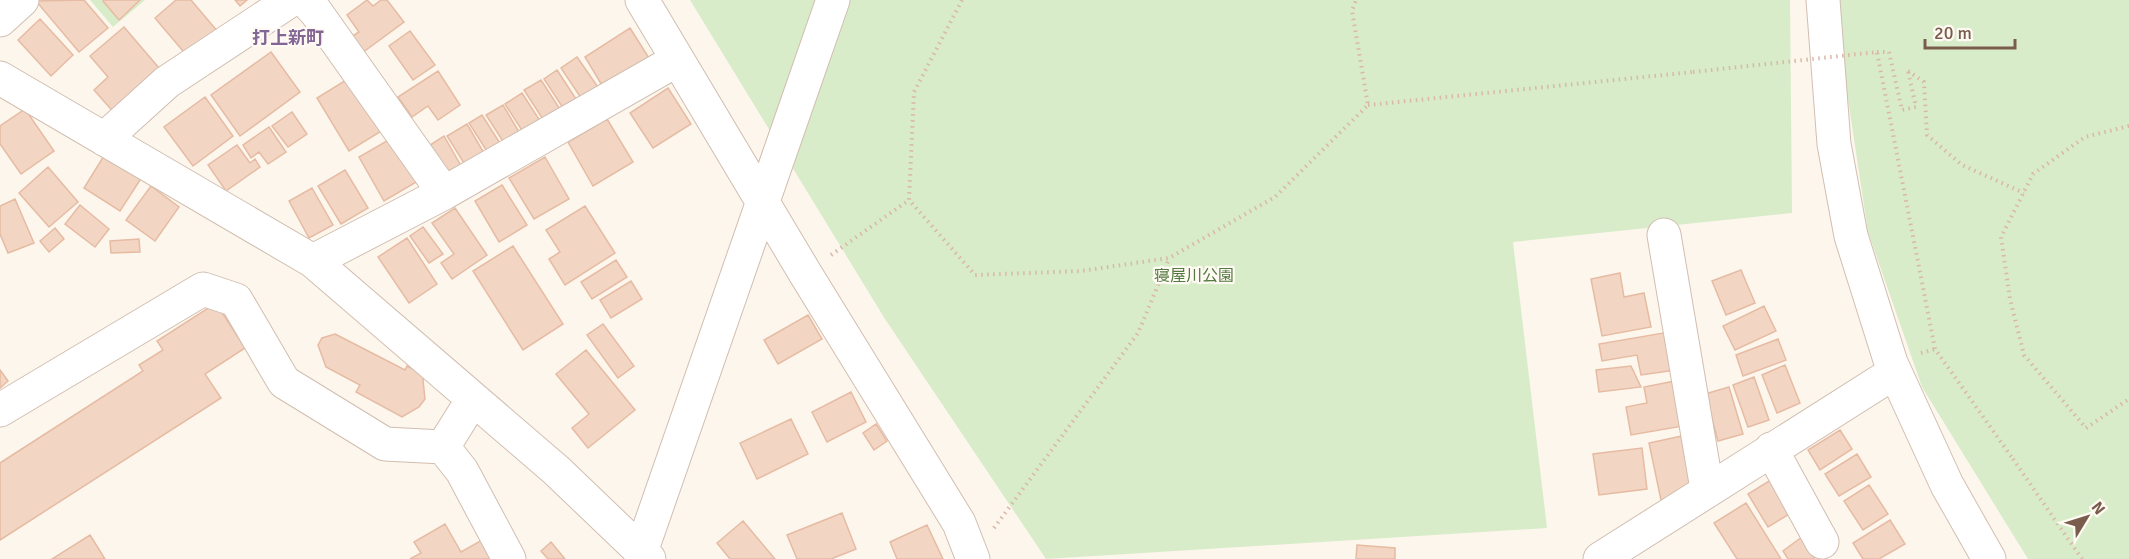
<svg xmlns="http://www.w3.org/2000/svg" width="2129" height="559" font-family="Signika,'Noto Sans JP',sans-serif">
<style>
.green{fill:#d8ecc9}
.building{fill:#f3d5c3;stroke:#e6bba3;stroke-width:1.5}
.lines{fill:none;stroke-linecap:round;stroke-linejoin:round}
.minor-casing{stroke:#d1beb0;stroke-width:35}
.path{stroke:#d9b8a5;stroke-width:4;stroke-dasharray:1.5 4.5;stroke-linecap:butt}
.minor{stroke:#fff;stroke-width:33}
.path-bridge{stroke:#d9b8a5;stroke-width:4;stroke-dasharray:1.5 4.5;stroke-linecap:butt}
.labels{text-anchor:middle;stroke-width:4.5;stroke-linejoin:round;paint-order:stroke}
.park-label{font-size:16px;fill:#537a41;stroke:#fffaf3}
.neighbourhood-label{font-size:18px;font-weight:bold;fill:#846695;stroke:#fffaf3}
</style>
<rect width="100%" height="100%" fill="#fdf6ec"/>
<!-- green -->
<path class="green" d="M90,0h55l-32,27z
M690,0h1100l2,213 -279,29 34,286 -501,31 -161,-240z
M1833,0h296v559h-101l-106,-172 -54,-155z"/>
<!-- building -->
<path class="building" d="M84,0l24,28 -29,24 -43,-51z
M140,0l-21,20 -16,-19 1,-1z
M176,0h15l27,32 -30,25 -33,-39z
M235,0h12l-7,6z
M367,0l6,6 8,-6h6l17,22 -42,31 -11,-16 8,-5 -12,-17z
M40,19l33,36 -22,21 -33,-36z
M124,27l41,48 -48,41 -23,-26 14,-13 -18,-21z
M630,28l19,30 -46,29 -18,-30z
M410,31l25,34 -22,15 -24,-34z
M271,52l29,40 -60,44 -29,-41z
M577,57l23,33 -17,11 -22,-33z
M557,70l23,35 -13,9 -23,-35z
M438,71l22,34 -22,15 -10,-14 -16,11 -14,-20z
M351,77l32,53 -34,21 -32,-53z
M541,80l22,34 -17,10 -22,-34z
M668,88l23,36 -38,24 -23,-35z
M522,93l20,31 -17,11 -20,-31z
M205,97l28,39 -40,30 -29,-39z
M503,105l19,32 -16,9 -20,-31z
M25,109l29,42 -33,23 -21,-30v-18z
M292,112l15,22 -19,13 -16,-21z
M482,115l21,33 -13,8 -21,-33z
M607,119l26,43 -40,24 -25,-44z
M467,124l21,36 -19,11 -22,-35z
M269,127l17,25 -18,12 -9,-12 -8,6 -8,-13z
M444,136l20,35 -17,11 -20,-35z
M392,138l26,43 -34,20 -25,-44z
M237,145l13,18 5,-4 5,8 -34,24 -18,-26z
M105,154l37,23 -22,34 -36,-23z
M545,157l24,42 -35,20 -25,-41z
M48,167l30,35 -29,25 -30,-34z
M345,170l23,38 -27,16 -23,-38z
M502,185l25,40 -28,17 -24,-41z
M151,186l28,21 -24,34 -29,-21z
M312,188l21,37 -24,13 -20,-37z
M15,199l19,44 -26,10 -8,-19v-28z
M80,205l29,24 -14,18 -30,-23z
M585,206l30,47 -50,32 -16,-26 11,-7 -14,-22z
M455,208l32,47 -35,24 -11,-16 13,-9 -22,-31z
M423,227l20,27 -14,9 -19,-27z
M55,228l9,11 -15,13 -9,-11z
M407,238l30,46 -28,19 -31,-46z
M139,239l1,13 -29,1 -1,-12z
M513,246l50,78 -40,26 -50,-79z
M616,260l11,17 -35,22 -11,-17z
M1741,270l14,33 -29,12 -14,-34z
M1620,273l4,24 20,-4 7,34 -49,9 -11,-57z
M631,281l11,18 -31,19 -11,-18z
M216,303l29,45 -40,26 16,24 -221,142v-77l143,-92 -4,-6 24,-15 -6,-9z
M1764,306l12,25 -41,19 -12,-24z
M808,315l14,24 -44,25 -14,-24z
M603,324l31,42 -16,12 -31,-43z
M1669,332l6,38 -34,5 -4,-20 -35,6 -3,-17z
M335,334l70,36 2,-4 18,9 -2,5 2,19 -6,8 -17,10 -46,-25 4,-7 -34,-18 -8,-22 4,-7z
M1778,339l8,21 -43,16 -7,-21z
M586,350l49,60 -47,38 -16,-20 17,-14 -33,-40z
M1785,365l15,38 -23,10 -15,-38z
M1631,366l10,21 -42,5 -3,-22z
M0,370l8,11 -8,7z
M1754,377l15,43 -21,7 -15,-42z
M1675,381l8,45 -52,9 -5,-28 21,-4 -3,-16z
M1729,387l14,47 -25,7 -13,-47z
M851,392l15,30 -39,20 -15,-30z
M791,419l17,35 -51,25 -17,-36z
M876,424l11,17 -13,9 -11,-17z
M1840,430l12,19 -32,21 -12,-20z
M1682,436l12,58 -33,6 -12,-57z
M1642,448l5,41 -48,6 -6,-41z
M1857,454l14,23 -32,19 -14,-22z
M1774,478l20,33 -26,16 -20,-33z
M1869,485l19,29 -25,16 -19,-29z
M1746,503l35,56h-44l-23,-36z
M842,513l14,36 -25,10h-34l-10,-24z
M1890,520l15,24 -26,15h-16l-10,-16z
M743,521l32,38h-45l-13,-16z
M445,524l16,28 23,-13 11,20h-85l11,-6 -7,-11z
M927,525l16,34h-46l-7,-17z
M1806,534l14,20 -7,5h-25l-5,-8z
M90,535l15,24h-53z
M551,542l14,17h-17l-7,-8z
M1357,545l38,3v11h-39z"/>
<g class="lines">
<!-- minor casing -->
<g class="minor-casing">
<path id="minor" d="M305,0l11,12 128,181
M642,0l163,273 154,250 14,36
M1823,0l11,144 17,92 40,127 56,122 42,74
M0,20l22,-20
M0,78l313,183 243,209 93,89
M104,139l63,-57 124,-82
M1664,235l43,254
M313,261l131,-68 233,-133
M0,410l203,-121 33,11 48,82 101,62 58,3 30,-48
M443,447l19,24 47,88
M1771,449l51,93
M641,559v-7l192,-552
M1600,559l295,-187"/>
</g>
<!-- path -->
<path class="path" d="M962,0l-48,92 -5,108 66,75 106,-4 88,-13 106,-61 93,-92 -16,-94 4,-11
M1877,52h12l13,58 14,-3 -8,-36
M1908,71l16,11 3,53 35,30 62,28
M1368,105l325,-33
M2129,126l-44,11 -52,37 -32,63 9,62 14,56 62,73 43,-29
M831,255l78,-55
M1921,353l14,-4
M2013,459l69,100
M994,528l144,-195 31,-74"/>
<!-- minor -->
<use href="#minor" class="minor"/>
<!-- path-bridge -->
<path class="path-bridge" d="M1693,72l184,-20 58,297 78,110"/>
</g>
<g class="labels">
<!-- park labels -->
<g class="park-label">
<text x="1194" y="281">寝屋川公園</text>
</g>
<!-- neighbourhood labels -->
<g class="neighbourhood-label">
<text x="288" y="44">打上新町</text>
</g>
</g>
<!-- north arrow -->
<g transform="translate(2087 517) rotate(52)" stroke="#fffaf3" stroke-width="4.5" paint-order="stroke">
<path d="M0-4.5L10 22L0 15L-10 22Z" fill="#7a5c4d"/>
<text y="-9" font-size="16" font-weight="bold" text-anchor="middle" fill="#7a5c4d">N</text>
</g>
<!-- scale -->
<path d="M1925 39v9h90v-9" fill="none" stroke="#7a5c4d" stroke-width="3"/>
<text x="1934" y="39" font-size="18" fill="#7a5c4d" stroke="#fffaf3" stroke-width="4.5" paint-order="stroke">20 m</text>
</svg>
